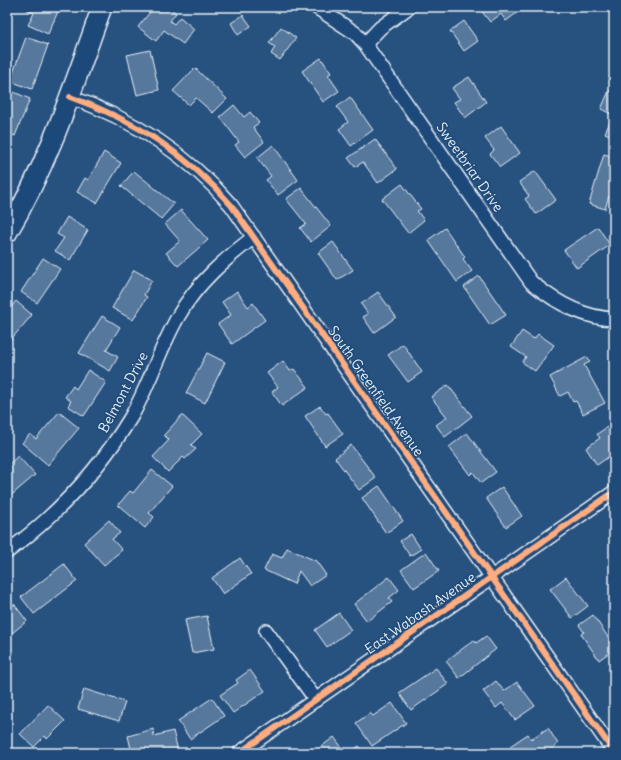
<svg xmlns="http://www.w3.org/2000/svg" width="621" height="760" font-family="Delius,sans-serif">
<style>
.building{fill:#57789d;stroke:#e8f1f8}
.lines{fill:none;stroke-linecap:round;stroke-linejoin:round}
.street-casing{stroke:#e8f1f8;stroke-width:16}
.secondary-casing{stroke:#e8f1f8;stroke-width:22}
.street{stroke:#1f4a7a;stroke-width:13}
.secondary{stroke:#1f4a7a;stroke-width:19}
.cycleway-casing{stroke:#1f4a7a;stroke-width:8}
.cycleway{stroke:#ffac80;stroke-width:6}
.labels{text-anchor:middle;stroke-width:3;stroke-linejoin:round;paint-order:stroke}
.street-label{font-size:14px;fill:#e8f1f8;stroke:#1f4a7a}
</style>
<rect width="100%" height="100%" fill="#27517f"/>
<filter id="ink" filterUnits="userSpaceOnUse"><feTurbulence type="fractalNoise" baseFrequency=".025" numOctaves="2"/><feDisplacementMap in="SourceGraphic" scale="8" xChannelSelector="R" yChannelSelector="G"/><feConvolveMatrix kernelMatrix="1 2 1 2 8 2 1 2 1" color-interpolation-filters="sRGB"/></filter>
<g filter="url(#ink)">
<!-- building -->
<path class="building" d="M29,7h31l-12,27 -20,-9 6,-12 -7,-3z
M154,7h15l7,6 -6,8 4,3 6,-7 14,12 -11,15 -19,-14 -8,11 -18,-14z
M483,7h42l-19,14 -5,-7 -11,8 -10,-13z
M243,15l8,11 -13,9 -7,-12z
M464,21l14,20 -14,10 -14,-20z
M281,27l15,11 -16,22 -9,-6 4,-7 -6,-4z
M26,37l22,8 -16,44 -22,-8z
M150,50l9,40 -22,5 -10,-40z
M321,58l10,15 -3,2 11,16 -16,11 -21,-31z
M195,68l32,31 -14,14 -17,-15 -7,7 -16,-14z
M469,77l17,25 -21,16 -11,-16 6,-3 -8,-11z
M9,90l21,9 -15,37 -8,-3z
M609,91l5,2v44l-9,-4 8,-18 -12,-6z
M350,97l23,33 -22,16 -12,-17 9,-7 -11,-15z
M234,105l10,12 6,-5 9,11 -6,4 11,15 -19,15 -10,-12 4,-3 -19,-25z
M501,126l19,27 -20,14 -10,-13 4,-4 -9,-12z
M375,139l22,30 -19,14 -15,-21 -8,5 -7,-9z
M273,145l25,35 -20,15 -12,-15 5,-4 -14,-18z
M104,152l17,11 -24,40 -20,-11 8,-14 3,2z
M604,154l10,3v41l-5,-2 -4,13 -16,-5z
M134,171l40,33 -13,15 -40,-33z
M535,171l21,29 -20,14 -11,-15 4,-3 -10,-14z
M402,184l19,25 -4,2 7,9 -16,13 -26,-34z
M301,188l30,38 -20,16 -11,-14 6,-4 -20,-25z
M181,210l27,30 -30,26 -12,-13 14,-12 -15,-17z
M67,217l21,13 -18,30 -15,-9 9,-13 -7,-4z
M598,227l12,18 -33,23 -13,-18z
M445,228l20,29 -2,2 9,12 -15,11 -29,-42z
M333,242l20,28 -16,10 -19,-27z
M43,258l17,11 -23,34 -16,-11z
M134,270l18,10 -8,15 3,2 -14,23 -21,-12z
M479,276l27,39 -16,10 -26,-38z
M237,291l11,16 5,-4 12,17 -33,24 -14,-20 13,-9 -9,-13z
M378,292l18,25 -22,16 -11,-16 5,-3 -7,-10z
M16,301l16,14 -25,29v-32z
M102,316l18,11 -14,23 12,7 -8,14 -31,-18z
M522,331l12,8 4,-5 16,11 -19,26 -13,-9 4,-5 -15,-10z
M403,344l19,28 -14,10 -20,-27z
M207,353l18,9 -20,41 -19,-10z
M587,357l3,5 -6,3 21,38 -22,11 -7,-13 -3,1 -5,-10 -8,4 -10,-19z
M283,361l7,10 4,-2 14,18 -26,19 -10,-14 6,-5 -11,-14z
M88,370l18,12 -22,34 -16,-10 3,-5 -6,-4 8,-11 3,3z
M448,385l24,31 -27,21 -9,-12 11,-8 -16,-20z
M320,406l6,8 2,-1 15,21 -18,12 -20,-30z
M59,412l20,16 -31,37 -26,-22 8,-9 6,5z
M182,415l20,19 -11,11 5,4 -11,10 -2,-2 -15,15 -15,-15 16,-17 -5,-5z
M613,423l1,30 -17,12 -11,-17 14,-10 -3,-4z
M467,433l29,39 -15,11 -8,-11 -3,3 -21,-28z
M351,445l25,33 -17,12 -24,-32z
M18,456l17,19 -28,24v-33z
M152,470l20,16 -23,27 5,4 -9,11 -27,-23 12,-14 3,2z
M379,486l24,35 -17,12 -24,-35z
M502,487l20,29 -16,11 -20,-29z
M109,520l11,13 -8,6 10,11 -18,15 -20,-22z
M411,534l10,15 -11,7 -10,-15z
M287,548l29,13 10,14 -16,11 -11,-15 -5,13 -30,-14 8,-16 10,4z
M426,552l13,19 -25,17 -13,-18z
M240,558l11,16 -28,20 -11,-16z
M64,564l13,17 -43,33 -13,-17z
M389,577l10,13 -10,8 3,4 -25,19 -13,-17z
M566,577l22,29 -16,12 -22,-29z
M14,604l13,17 -20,16v-28z
M339,613l12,17 -24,17 -12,-17z
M593,615l21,31v3l-15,11 -18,-26 3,-2 -5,-7z
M207,616l7,33 -22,4 -7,-33z
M486,636l10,13 -37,29 -13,-17 28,-21 2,3z
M436,668l12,16 -37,26 -12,-17z
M250,670l15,21 -32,22 -13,-18 18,-12 -2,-3z
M496,681l8,10 13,-9 18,24 -20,14 -13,-17 -6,5 -13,-17z
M84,689l41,13 -6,19 -41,-12z
M212,698l12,18 -34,23 -12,-18z
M392,703l14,20 -34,23 -16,-23 14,-10 3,3z
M48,705l17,16 -18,18 -2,-3 -11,11 -14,-13z
M548,728l10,16 -11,9h-31l-6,-7 18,-12 3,5z
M153,729l1,7 19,-5 5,20 -7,2h-39l-4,-17z
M334,737l12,16h-33z
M359,746l6,7h-16z"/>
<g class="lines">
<!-- street casing -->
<g class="street-casing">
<path id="street" d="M316,7l39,26 10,11 166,238c24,20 51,36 83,37
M365,44l15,-16 29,-21
M70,97c63,22 117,57 161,108l383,547
M7,552c50,-37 92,-82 124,-135 19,-33 29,-70 48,-102 18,-32 46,-56 75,-78
M266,631l50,69
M239,753l375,-261"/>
</g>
<!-- secondary casing -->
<g class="secondary-casing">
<path id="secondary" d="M7,233c42,-70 67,-149 95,-226"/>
</g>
<!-- street -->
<use href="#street" class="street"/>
<!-- secondary -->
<use href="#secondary" class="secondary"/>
<!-- cycleway casing -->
<g class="cycleway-casing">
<path id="cycleway" d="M70,97c63,22 117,57 161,108l383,547
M239,753l375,-261"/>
</g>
<!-- cycleway -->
<use href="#cycleway" class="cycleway"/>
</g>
</g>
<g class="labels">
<!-- street labels -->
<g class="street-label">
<text transform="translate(470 167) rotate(55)" y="5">Sweetbriar Drive</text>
<text transform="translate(376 391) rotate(55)" y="5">South Greenfield Avenue</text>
<text transform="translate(123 392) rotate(-62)" y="5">Belmont Drive</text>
<text transform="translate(420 613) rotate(-35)" y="5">East Wabash Avenue</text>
</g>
</g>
<!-- margin -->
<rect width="621" height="760" fill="none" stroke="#1f4a7a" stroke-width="24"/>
<rect x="12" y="12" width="597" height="736" fill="none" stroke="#e8f1f8" stroke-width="1.5" filter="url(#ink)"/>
</svg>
